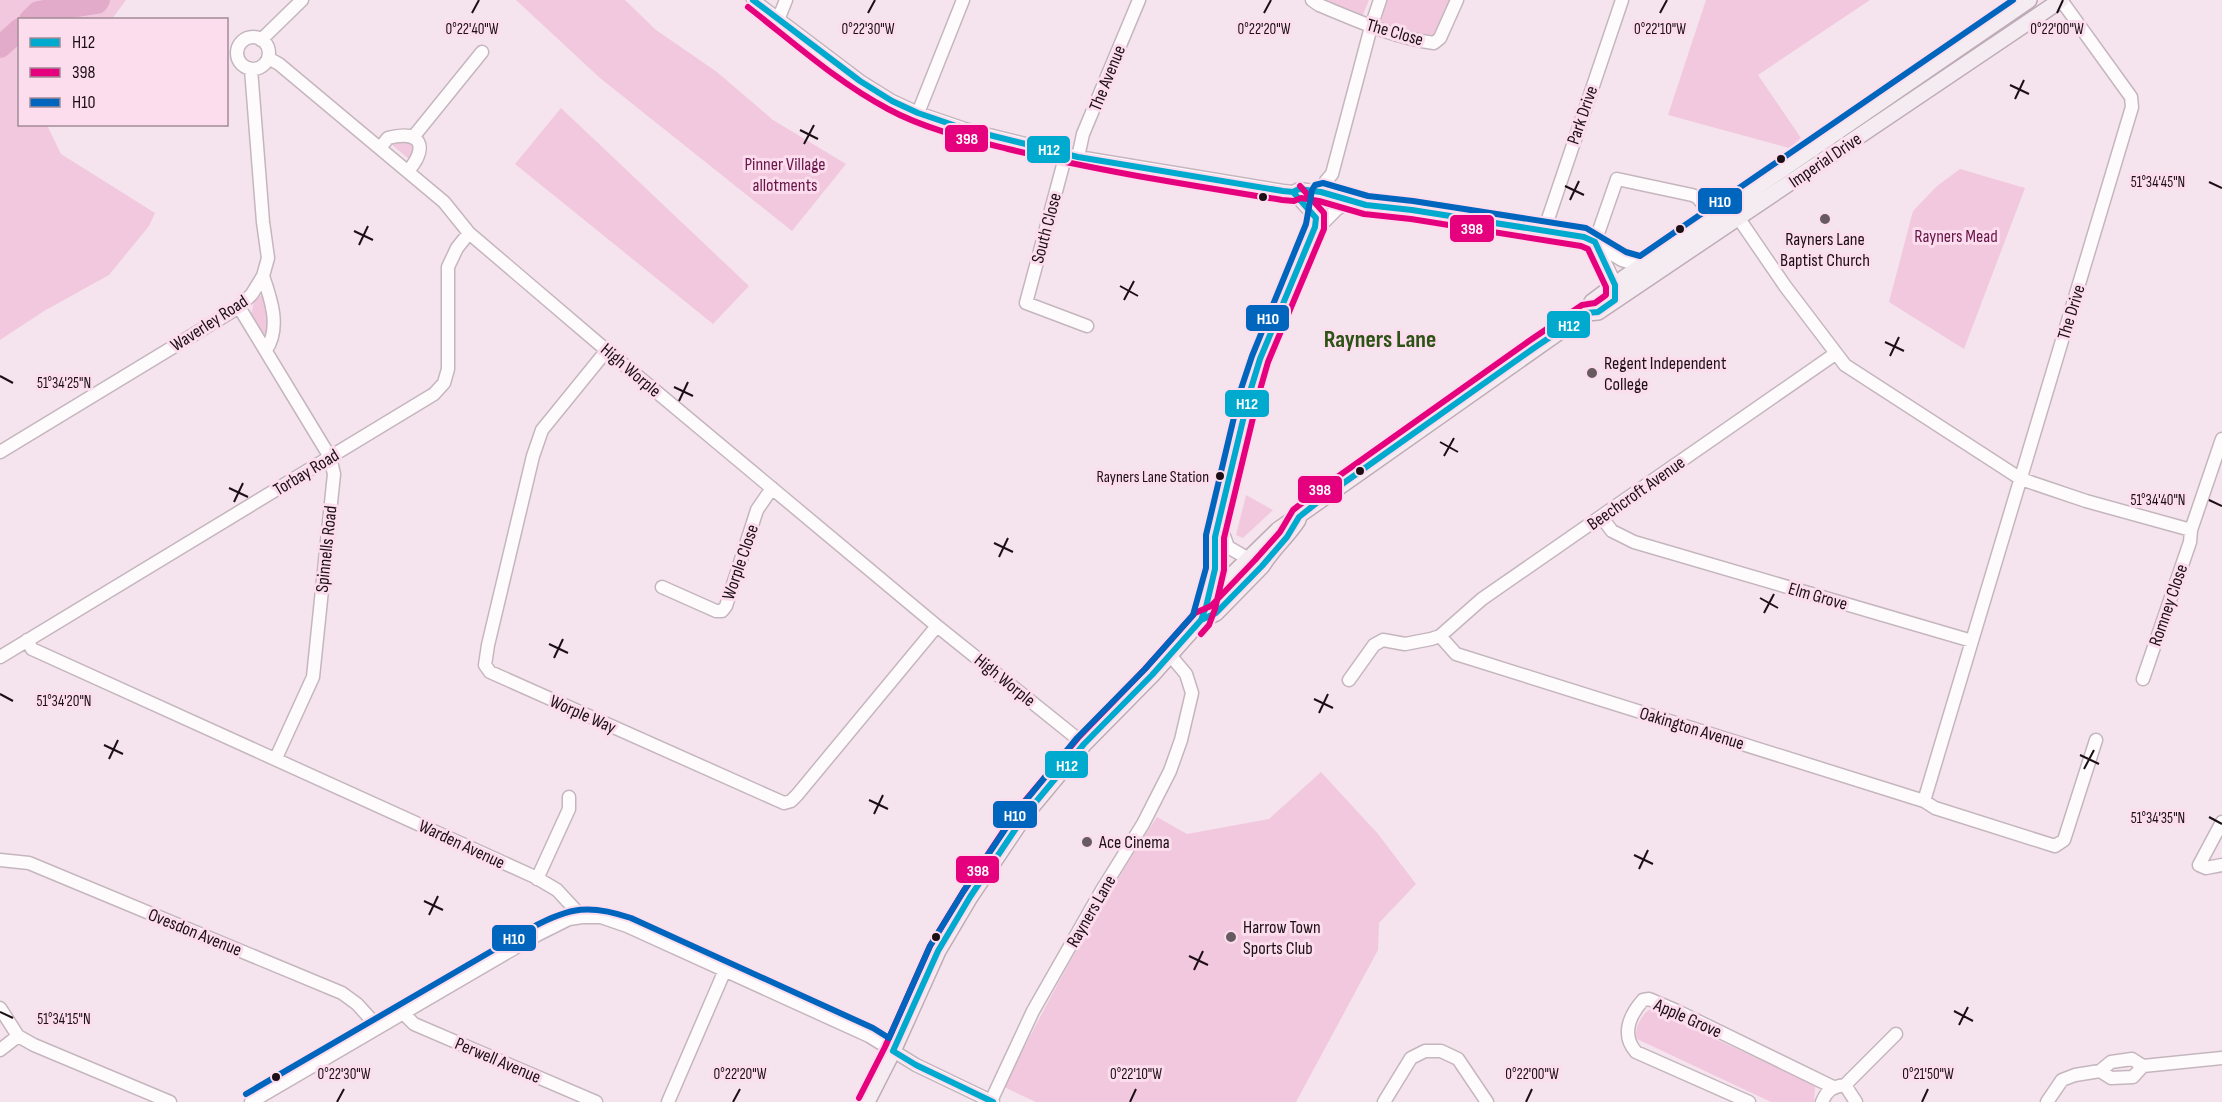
<svg xmlns="http://www.w3.org/2000/svg" width="2222" height="1102" font-family="'Sofia Sans Condensed',sans-serif">
<style>
.green{fill:#f1c8de}
.lines{fill:none;stroke-linecap:round;stroke-linejoin:round}
.river{stroke:#e2abc9;stroke-width:22}
.minor-casing{stroke:#c5b6be;stroke-width:15}
.major-casing{stroke:#bfacb6;stroke-width:18}
.minor{stroke:#fefbfc;stroke-width:12}
.major{stroke:#f4ecf0;stroke-width:15}
.bus-1-casing{stroke:#fcdded;stroke-width:10}
.bus-2-casing{stroke:#fcdded;stroke-width:10}
.bus-3-casing{stroke:#fcdded;stroke-width:10}
.bus-1{stroke:#00a9ce;stroke-width:6}
.bus-2{stroke:#e5007d;stroke-width:6}
.bus-3{stroke:#0065bd;stroke-width:6}
.ticks{fill:none;stroke:#1c0f16;stroke-width:2}
.bus-dot{fill:#1c0f16;stroke:#fcdded;stroke-width:2}
.poi-dot{fill:#685a61;stroke:#fcdded;stroke-width:2}
.labels{text-anchor:middle;stroke-width:6;stroke-linejoin:round;paint-order:stroke}
.bus-label{font-size:16px;fill:#1c0f16;stroke:#fcdded;text-anchor:end}
.street-label{font-size:18px;fill:#1c0f16;stroke:#fcdded}
.park-label{font-size:18px;fill:#671449;stroke:#fcdded}
.poi-label{font-size:18px;fill:#1c0f16;stroke:#fcdded;text-anchor:start}
.district-label{font-size:24px;font-weight:bold;fill:#2c5215;stroke:#fcdded}
.ticks-label{font-size:15px;text-anchor:middle;fill:#1c0f16;stroke:#fcdded;stroke-width:6;stroke-linejoin:round;paint-order:stroke}
.line-badge{stroke:#fcdded;stroke-width:2}
.badge-label{font-size:16px;text-anchor:middle;font-weight:bold;fill:#fff}
</style>
<rect width="100%" height="100%" fill="#f5e4ed"/>
<!-- green -->
<path class="green" d="M0,0h126l-14,19 -92,1v104l27,1 14,29 94,59 -6,13 -40,49 -65,36 -44,29z
M516,0h109l31,30 61,42 56,48 73,44 -54,67 -192,-153z
M1312,0h57l-9,22z
M1387,0h70l-17,38 -64,-10z
M1706,0h164l-112,75 43,63 -12,10 -121,-33z
M561,108l188,178 -36,38 -198,-160z
M397,140l16,3 3,8 -5,10 -21,-18z
M1960,169l65,19 -61,161 -75,-47 24,-91 24,-25z
M260,296h6l4,37 -4,3 -4,-1 -11,-20 3,-13z
M1246,495l27,15 -30,28 -7,-3z
M1321,772l57,62 38,50 -37,39 -1,27 -82,152h-260l-32,-15c47,-93 96,-183 153,-270l30,17 82,-15z
M1650,1009l161,74 4,4 -1,15h-43l-134,-63c-4,-9 5,-25 13,-30z"/>
<g class="lines">
<!-- river -->
<path class="river" d="M30,20l8,-8 59,-9 2,-3
M0,47l20,-18"/>
<!-- minor casing -->
<g class="minor-casing">
<path id="minor" d="M753,0l107,81 32,20 26,12 47,16 113,28 205,34 10,1 6,-3 22,3 45,13 46,5 172,27 38,23 19,6
M1312,0l7,5c37,15 75,33 115,38l6,-5 17,-38
M778,20l8,-20
M237 53a16 16 0 1 1 32 0a16 16 0 1 1-32 0Z
M261,40l41,-40
M268,58l11,6 165,138 25,31 129,110 339,283 147,118
M918,113l45,-113
M414,136l68,-84
M380,148l8,-10c33,-9 41,9 20,33
M1066,154l-40,149 61,23
M1078,157l5,-23 56,-134
M1293,192l23,26
M1733,210l52,76 60,79 176,114 65,22 105,29
M1315,227l9,-5 13,-13 14,-8
M1544,231l78,-231
M1595,242l22,-63 75,16 5,2 16,19
M1595,242l18,37 2,14
M263,276c8,23 18,52 3,74
M239,307l91,150 4,17 -21,203 -37,81
M607,350l-65,80 -9,26 -45,189 -3,20 5,7 294,131 7,-2 6,-6 140,-169
M0,452l239,-145 13,-13 11,-18 5,-18 -5,-36 -12,-153
M1602,518l10,13 22,11 338,99
M1219,522l9,25 19,11 8,1
M662,587l54,24h6l4,-5 31,-96 15,-22
M1207,604l8,-35v-32l34,-142 11,-36 55,-132 6,-35 5,-11 6,-7 39,-147 9,-27
M1440,636l42,-37 353,-245
M27,640l5,9 503,228 22,13 25,27
M0,657l434,-263 10,-11 4,-14v-102l9,-19 12,-15
M2143,679l47,-137 1,-12 31,-91
M1349,680l25,-35 9,-5 22,4 26,-5 9,-3 16,18 468,147 11,7 120,38 9,-6 32,-100
M1924,801l208,-694 -1,-10 -70,-97
M2222,822l-23,43 7,3 16,-3
M0,860l29,3 313,130 15,11 21,23
M537,879l32,-70v-12
M0,1008l18,28 16,9 136,57
M404,1014l10,10 182,78
M0,1050l18,-14
M2100,1071l11,7 22,-1 10,-11
M1845,1085l51,-51
M991,1101l42,-90 69,-121 41,-66 27,-53 11,-31 11,-47 -6,-19 -16,-19
M251,1102l286,-167 32,-16 13,-2h19l26,9 242,110 47,29 77,37
M668,1102l57,-132
M1384,1102l27,-44 14,-7h16l17,8 29,43
M1749,1102l-113,-50c-15,-17 -7,-36 7,-52l6,-1 28,12 156,76
M1822,1102c5,-12 10,-15 23,-17l11,17
M2047,1102l15,-22 13,-5 25,-4 11,-9 21,-3 11,7 79,-8"/>
</g>
<!-- major casing -->
<g class="major-casing">
<path id="major" d="M1586,313l12,-1 463,-312
M1201,620l15,-7 46,-47c10,-17 25,-29 36,-46
M867,1102l26,-51 45,-100 32,-54 55,-82 59,-71 68,-69 49,-55 5,-13 28,-34 44,-43 308,-217 6,-11 32,-24 405,-278"/>
</g>
<!-- minor -->
<use href="#minor" class="minor"/>
<!-- major -->
<use href="#major" class="major"/>
<!-- bus-1 casing -->
<g class="bus-1-casing">
<path id="bus-1" d="M753,0l107,81 32,20 26,12 47,16 113,28 205,34 10,1 6,-3 22,3 45,13 46,5 172,27 11,5 20,43v15l-17,12 -12,1 -52,35 -210,149 -25,20 -12,20 -25,29 -46,47 -15,7 -49,55 -68,69 -59,71 -55,82 -32,54 -45,100
M1194,628l7,-8 5,-13 9,-38v-32l34,-142 11,-36 55,-132 1,-9 -23,-26
M893,1051l23,14 77,37"/>
</g>
<!-- bus-2 casing -->
<g class="bus-2-casing">
<path id="bus-2" d="M748,7c45,35 89,75 140,102 37,20 80,30 120,40 90,22 182,36 274,51l12,1 7,-3 18,3 45,13 47,5 170,27 7,3 18,38v8l-11,8 -13,2 -53,36 -210,149 -26,20 -13,22 -25,28 -44,46 -16,7 -50,56 -67,69 -60,71 -55,83 -33,54 -45,101 -26,51
M1201,634l8,-9 6,-16 9,-39v-32l34,-141 10,-35 56,-133v-16l-24,-27"/>
</g>
<!-- bus-3 casing -->
<g class="bus-3-casing">
<path id="bus-3" d="M246,1094l287,-167c37,-20 57,-23 98,-9l242,110 16,10 41,-92 33,-54 55,-82 59,-72 68,-69 48,-54 13,-47v-33l34,-143 12,-36 54,-132 6,-34 3,-5 8,-2 45,13 45,5 173,27 40,24 14,4 373,-256"/>
</g>
<!-- bus-1 -->
<use href="#bus-1" class="bus-1"/>
<!-- bus-2 -->
<use href="#bus-2" class="bus-2"/>
<!-- bus-3 -->
<use href="#bus-3" class="bus-3"/>
</g>
<!-- ticks -->
<path class="ticks" d="M472,13l7,-13M868,13l7,-13M1264,13l7,-13M1660,13l7,-13M2057,13l6,-13M2010,85l19,9M2015,99l9,-19M800,130l18,9M804,144l10,-19M2209,182l13,6M1565,186l19,9M1570,200l9,-19M354,231l19,9M359,245l9,-19M1120,286l18,10M1124,300l10,-19M1885,342l19,9M1890,356l9,-19M0,376l13,7M674,387l19,9M679,401l9,-19M1440,442l18,10M1444,456l10,-18M229,488l19,9M2209,500l13,6M234,502l9,-19M994,543l19,9M999,557l9,-19M1760,598l18,10M1764,613l10,-19M549,644l19,9M554,658l9,-19M0,694l13,7M1314,699l19,9M1319,713l9,-19M104,745l19,9M2080,755l19,9M109,759l9,-19M2084,769l10,-19M869,800l19,9M874,814l9,-19M2209,817l13,7M1634,855l19,9M1639,869l9,-19M424,901l19,9M429,915l9,-19M1189,956l19,9M1194,970l9,-19M1954,1011l19,10M0,1012l13,6M1959,1025l9,-18M337,1102l7,-13M733,1102l7,-13M1130,1102l6,-13M1526,1102l6,-13M1922,1102l6,-13"/>
<!-- markers -->
<g class="bus-dot">
<circle cx="1781" cy="159" r="5"/>
<circle cx="1263" cy="197" r="5"/>
<circle cx="1680" cy="229" r="5"/>
<circle cx="1360" cy="471" r="5"/>
<circle cx="1220" cy="476" r="5"/>
<circle cx="936" cy="937" r="5"/>
<circle cx="276" cy="1077" r="5"/>
</g>
<g class="poi-dot">
<circle cx="1825" cy="219" r="6"/>
<circle cx="1592" cy="373" r="6"/>
<circle cx="1087" cy="842" r="6"/>
<circle cx="1231" cy="937" r="6"/>
</g>
<g class="labels">
<!-- bus labels -->
<g class="bus-label">
<text x="1209" y="482">Rayners Lane Station</text>
</g>
<!-- street labels -->
<g class="street-label">
<text transform="translate(1395 32) rotate(16)" y="6">The Close</text>
<text transform="translate(1107 78) rotate(-68)" y="6">The Avenue</text>
<text transform="translate(1582 115) rotate(-71)" y="6">Park Drive</text>
<text transform="translate(1825 160) rotate(-34)" y="6">Imperial Drive</text>
<text transform="translate(1046 228) rotate(-75)" y="6">South Close</text>
<text transform="translate(2071 312) rotate(-73)" y="6">The Drive</text>
<text transform="translate(209 323) rotate(-33)" y="6">Waverley Road</text>
<text transform="translate(631 370) rotate(40)" y="6">High Worple</text>
<text transform="translate(306 472) rotate(-31)" y="6">Torbay Road</text>
<text transform="translate(1636 493) rotate(-35)" y="6">Beechcroft Avenue</text>
<text transform="translate(326 549) rotate(-84)" y="6">Spinnells Road</text>
<text transform="translate(740 562) rotate(-71)" y="6">Worple Close</text>
<text transform="translate(1818 596) rotate(16)" y="6">Elm Grove</text>
<text transform="translate(2168 605) rotate(-71)" y="6">Romney Close</text>
<text transform="translate(1005 680) rotate(39)" y="6">High Worple</text>
<text transform="translate(583 714) rotate(24)" y="6">Worple Way</text>
<text transform="translate(1692 728) rotate(17)" y="6">Oakington Avenue</text>
<text transform="translate(462 844) rotate(25)" y="6">Warden Avenue</text>
<text transform="translate(1091 911) rotate(-60)" y="6">Rayners Lane</text>
<text transform="translate(195 932) rotate(22)" y="6">Ovesdon Avenue</text>
<text transform="translate(1688 1018) rotate(24)" y="6">Apple Grove</text>
<text transform="translate(498 1060) rotate(23)" y="6">Perwell Avenue</text>
</g>
<!-- park labels -->
<g class="park-label">
<text x="785" y="170">Pinner Village<tspan x="785" dy="21">allotments</tspan></text>
<text x="1956" y="242">Rayners Mead</text>
</g>
<!-- poi labels -->
<g class="poi-label">
<text x="1825" y="245" text-anchor="middle">Rayners Lane<tspan x="1825" dy="21">Baptist Church</tspan></text>
<text x="1604" y="369">Regent Independent<tspan x="1604" dy="21">College</tspan></text>
<text x="1099" y="848">Ace Cinema</text>
<text x="1243" y="933">Harrow Town<tspan x="1243" dy="21">Sports Club</tspan></text>
</g>
<!-- district labels -->
<g class="district-label">
<text x="1380" y="347">Rayners Lane</text>
</g>
</g>
<g class="ticks-label">
<text x="472" y="34">0°22'40"W</text>
<text x="868" y="34">0°22'30"W</text>
<text x="1264" y="34">0°22'20"W</text>
<text x="1660" y="34">0°22'10"W</text>
<text x="2057" y="34">0°22'00"W</text>
<text x="2158" y="187">51°34'45"N</text>
<text x="64" y="388">51°34'25"N</text>
<text x="2158" y="505">51°34'40"N</text>
<text x="64" y="706">51°34'20"N</text>
<text x="2158" y="823">51°34'35"N</text>
<text x="64" y="1024">51°34'15"N</text>
<text x="344" y="1079">0°22'30"W</text>
<text x="740" y="1079">0°22'20"W</text>
<text x="1136" y="1079">0°22'10"W</text>
<text x="1532" y="1079">0°22'00"W</text>
<text x="1928" y="1079">0°21'50"W</text>
</g>
<g class="line-badge">
<rect x="944" y="124" width="45" height="29" rx="6" fill="#e5007d"/>
<rect x="1026" y="135" width="45" height="29" rx="6" fill="#00a9ce"/>
<rect x="1697" y="187" width="46" height="28" rx="6" fill="#0065bd"/>
<rect x="1449" y="214" width="46" height="29" rx="6" fill="#e5007d"/>
<rect x="1245" y="304" width="45" height="28" rx="6" fill="#0065bd"/>
<rect x="1546" y="310" width="45" height="29" rx="6" fill="#00a9ce"/>
<rect x="1224" y="389" width="46" height="29" rx="6" fill="#00a9ce"/>
<rect x="1297" y="475" width="46" height="29" rx="6" fill="#e5007d"/>
<rect x="1044" y="750" width="45" height="29" rx="6" fill="#00a9ce"/>
<rect x="992" y="800" width="46" height="29" rx="6" fill="#0065bd"/>
<rect x="955" y="855" width="45" height="29" rx="6" fill="#e5007d"/>
<rect x="491" y="924" width="46" height="28" rx="6" fill="#0065bd"/>
</g>
<g class="badge-label">
<text x="967" y="144">398</text>
<text x="1049" y="155">H12</text>
<text x="1720" y="207">H10</text>
<text x="1472" y="234">398</text>
<text x="1268" y="324">H10</text>
<text x="1569" y="331">H12</text>
<text x="1247" y="409">H12</text>
<text x="1320" y="495">398</text>
<text x="1067" y="771">H12</text>
<text x="1015" y="821">H10</text>
<text x="978" y="876">398</text>
<text x="514" y="944">H10</text>
</g>
<!-- legend -->
<rect x="18" y="18" width="210" height="108" fill="#fcdded" stroke="#a28b97" stroke-width="1.5"/>
<rect x="30" y="38" width="30" height="9" fill="#00a9ce" stroke="#a28b97" stroke-width="1.5"/>
<text x="72" y="48" font-size="18" fill="#1c0f16">H12</text>
<rect x="30" y="68" width="30" height="9" fill="#e5007d" stroke="#a28b97" stroke-width="1.5"/>
<text x="72" y="78" font-size="18" fill="#1c0f16">398</text>
<rect x="30" y="98" width="30" height="9" fill="#0065bd" stroke="#a28b97" stroke-width="1.5"/>
<text x="72" y="108" font-size="18" fill="#1c0f16">H10</text>
</svg>
